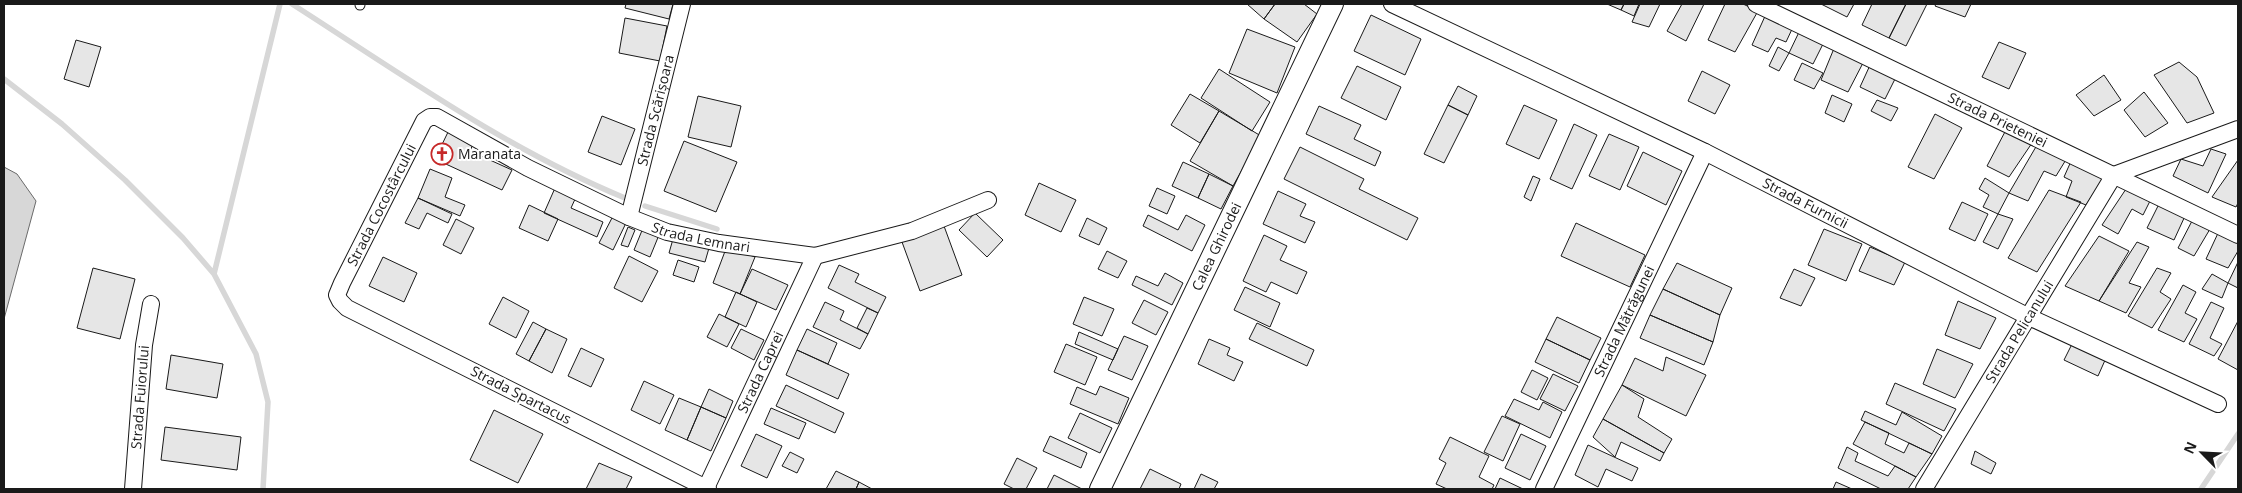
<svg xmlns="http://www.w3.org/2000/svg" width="2242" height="493" font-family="'Open Sans',sans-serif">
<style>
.water{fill:#d7d7d7;stroke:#6a6a6a}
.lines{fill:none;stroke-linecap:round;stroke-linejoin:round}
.stream{stroke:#d7d7d7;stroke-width:5.5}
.building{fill:#e6e6e6;stroke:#1a1a1a}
.service-casing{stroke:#1a1a1a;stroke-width:11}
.minor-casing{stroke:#1a1a1a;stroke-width:18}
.tertiary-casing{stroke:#1a1a1a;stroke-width:22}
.service{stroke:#fff;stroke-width:9}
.minor{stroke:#fff;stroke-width:16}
.tertiary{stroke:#fff;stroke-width:20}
.labels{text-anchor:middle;stroke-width:4;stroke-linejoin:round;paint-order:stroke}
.street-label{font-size:14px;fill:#1a1a1a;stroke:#fff}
.poi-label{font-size:14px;fill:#1a1a1a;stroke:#fff;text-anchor:start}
</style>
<rect width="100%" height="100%" fill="#fff"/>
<!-- water -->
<path class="water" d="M4,167l13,7 19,27 -32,118z"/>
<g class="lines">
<!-- stream -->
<path class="stream" d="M292,4c108,69 214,145 333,194
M4,79l58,45 63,56 58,58 31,36 42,80 12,48 -5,87
M645,206l72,23
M214,274l66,-270
M2201,489l37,-55"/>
</g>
<!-- building -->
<path class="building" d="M626,4h47l-4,15 -44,-11z
M1247,4h28l-11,15z
M1275,4h29l13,10 -20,28 -33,-23z
M1607,4h17l-3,6z
M1624,4h15l-5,12 -13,-6z
M1640,4h20l-11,23 -17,-5z
M1682,4h22l-18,37 -19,-10z
M1725,4h18l15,7 -23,41 -27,-12z
M1821,4h33l-7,13z
M1872,4h34l-17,34 -27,-13z
M1906,4h21l-21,42 -17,-8z
M1936,4h35l-6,13 -30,-11z
M1766,14l27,13 -7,15 -10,-4 -8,14 -16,-7z
M1371,15l50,24 -16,36 -51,-24z
M625,18l42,8 -7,35 -41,-8z
M1247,29l48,18 -18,46 -48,-20z
M1800,30l24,12 -11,22 -24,-11z
M76,40l25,7 -12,40 -25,-8z
M1999,42l27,11 -17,36 -27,-12z
M1835,46l29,15 -16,31 -27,-12z
M1778,47l11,6 -10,18 -10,-5z
M2179,62l18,15 17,36 -27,10 -33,-48z
M1802,63l21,10 -9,16 -20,-9z
M1871,63l26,12 -12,24 -25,-12z
M1357,66l44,21 -15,33 -45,-22z
M1219,69l51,33 -18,29 -51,-33z
M1702,71l28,14 -15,29 -27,-13z
M2104,75l17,25 -27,16 -18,-21z
M1458,86l19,10 -9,19 -20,-10z
M2144,92l24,31 -23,14 -21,-27z
M1190,94l29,17 -19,32 -29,-18z
M1832,95l20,9 -8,18 -19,-9z
M698,96l43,10 -10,41 -43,-10z
M1877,100l21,8 -7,13 -20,-10z
M1448,105l20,10 -24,48 -20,-9z
M1524,105l33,15 -18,39 -33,-15z
M1319,106l42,19 -7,14 27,13 -6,14 -69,-32z
M1219,111l42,25 -28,50 -43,-25z
M1935,114l27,14 -28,51 -26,-12z
M602,116l33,13 -14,36 -33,-13z
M1574,124l23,11 -25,54 -22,-10z
M2007,128l25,15 -23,34 -22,-11z
M449,130l25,12 -4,9 42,19 -10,20 -67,-31z
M1609,134l30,13 -19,43 -31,-14z
M684,141l53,21 -21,50 -52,-21z
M2037,145l30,13 -11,18 -12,-5 -16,30 -19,-8z
M1300,147l64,32 -5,10 59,29 -11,22 -123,-61z
M2211,149l15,5 -18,39 -35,-17 8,-17 22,7z
M1643,152l39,19 -16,34 -39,-19z
M2072,159l33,17 -19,29 -20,-8 6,-16 -8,-4z
M2238,160v43l-2,4 -24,-10z
M1183,162l26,12 -11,24 -26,-12z
M430,169l22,9 -7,19 20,8 -5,11 -42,-18z
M1209,174l24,12 -12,23 -23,-11z
M1533,176l7,3 -9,22 -7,-4z
M1985,178l24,15 -11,21 -15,-7 6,-12 -10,-6z
M1039,183l37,17 -15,32 -36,-17z
M2128,186l23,13 -8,16 -11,-6 -14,25 -16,-9z
M555,188l21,9 -5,11 32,14 -6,15 -53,-24z
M1157,188l18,8 -8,18 -18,-8z
M2049,190l32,12 -44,70 -29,-14z
M1278,191l28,13 -6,12 15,6 -10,21 -42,-19z
M418,198l34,16 -4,9 -21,-10 -8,16 -14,-6z
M1962,202l26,12 -13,27 -26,-12z
M2159,204l26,12 -11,24 -27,-12z
M529,205l29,14 -10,22 -29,-13z
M975,213l28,27 -16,17 -28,-27z
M1998,214l15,5 -15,30 -15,-7z
M1148,215l30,15 8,-15 19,10 -13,26 -49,-25z
M613,216l13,7 -13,27 -14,-7z
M1087,218l20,10 -8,17 -20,-9z
M456,219l18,9 -13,26 -18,-9z
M2193,219l17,10 -16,27 -16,-8z
M1576,223l69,32 -15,32 -69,-31z
M944,226l18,49 -42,16 -18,-49z
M628,227l7,3 -7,17 -7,-2z
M643,228l16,7 -9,22 -16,-7z
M1824,229l38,15 -16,37 -38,-16z
M2219,231l19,10v10l-10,17 -22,-9z
M1264,235l23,11 -7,14 27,12 -10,22 -26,-12 -5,10 -23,-11z
M2099,236l30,15 -30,50 -34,-15z
M673,239l36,9 -4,14 -36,-9z
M2137,242l12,5 -20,36 12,4 -15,26 -27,-12z
M727,246l28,11 -15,37 -27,-11z
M1870,247l35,15 -11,23 -35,-14z
M1107,251l20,10 -9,17 -20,-9z
M629,256l29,15 -16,31 -28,-14z
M383,257l34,16 -13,29 -35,-16z
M678,260l21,7 -5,15 -21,-7z
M2238,262v26l-10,-5z
M1677,263l55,25 -12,27 -57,-26z
M839,265l20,9 -4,8 31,15 -8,16 -50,-25z
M93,268l42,11 -15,60 -43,-11z
M2157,268l14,5 -11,19 11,7 -19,29 -24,-12z
M752,269l36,16 -12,25 -36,-16z
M1794,269l21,9 -14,28 -21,-8z
M1165,273l18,10 -11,22 -40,-20 4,-9 22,10z
M2212,274l16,9 -6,15 -20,-9z
M2183,285l13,7 -11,21 12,6 -13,23 -26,-12z
M1245,287l35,16 -10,24 -36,-17z
M1663,289l57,26 -7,27 -63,-27z
M736,292l21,10 -11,25 -21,-10z
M503,297l26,14 -13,27 -27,-14z
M1084,297l30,12 -12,27 -29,-12z
M1144,300l24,12 -12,23 -24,-12z
M1958,301l38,17 -16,31 -35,-14z
M825,302l19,9 -4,9 28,14 -8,15 -47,-22z
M2211,302l13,6 -14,30 12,6 -8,12 -25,-12z
M867,308l11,5 -10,21 -11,-6z
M719,314l20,10 -12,23 -20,-10z
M1650,315l63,27 -9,23 -64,-27z
M1557,317l44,21 -11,22 -44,-21z
M2238,321v49l-20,-11z
M533,322l13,7 -17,32 -13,-7z
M1257,323l57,27 -7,16 -58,-27z
M546,329l21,10 -15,34 -23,-12z
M741,329l23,11 -10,20 -23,-12z
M807,329l30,14 -9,21 -31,-14z
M1079,332l39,17 -5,11 -38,-16z
M1124,336l24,10 -16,34 -24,-10z
M1209,339l21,9 -3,7 16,7 -9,19 -36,-17z
M1546,339l44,21 -11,23 -44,-21z
M2073,342l33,16 -8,18 -34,-16z
M1066,344l31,13 -12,28 -31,-13z
M581,348l23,11 -13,28 -23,-11z
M1937,349l36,15 -18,34 -32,-14z
M797,350l52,24 -11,25 -52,-24z
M171,355l52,9 -6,34 -51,-9z
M1666,357l40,18 -20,41 -64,-31 13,-27 28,13z
M1532,370l16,8 -11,22 -16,-8z
M1553,374l25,12 -13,25 -25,-12z
M644,381l30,14 -14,29 -29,-14z
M1895,383l61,26 -12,22 -58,-27z
M786,385l58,28 -9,20 -59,-27z
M1622,385l22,14 -6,18 34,22 -8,14 -61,-34z
M1100,386l29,12 -11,26 -48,-20 7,-17 19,8z
M709,389l24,12 -7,17 -25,-11z
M679,398l22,9 -14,33 -22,-10z
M1514,399l25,11 4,-8 19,10 -12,26 -45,-22z
M701,407l25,11 -15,33 -24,-11z
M771,408l35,15 -7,16 -35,-15z
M494,410l49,24 -25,49 -48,-23z
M1865,411l31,14 6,-13 40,24 -10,18 -71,-34z
M1080,413l32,15 -12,25 -32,-15z
M1502,416l18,8 -17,37 -19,-9z
M1603,419l61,34 -4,8 -39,-19 -6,15 -22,-20z
M1865,422l24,11 -4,11 19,9 5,-10 23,11 -16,23 -63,-33z
M165,427l76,10 -4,33 -76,-10z
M756,434l26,12 -15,32 -26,-12z
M1521,434l25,12 -16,34 -25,-12z
M1050,436l37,17 -6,15 -38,-17z
M1450,437l39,19 -10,21 15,8 -2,4h-45l-11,-5 10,-21 -7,-4z
M1588,445l50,23 -6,13 -26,-12 -8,18 -23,-12z
M1847,447l11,6 -3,8 33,15 7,-10 21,11 -8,12h-27l-43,-21z
M1975,451l21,12 -5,11 -20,-10z
M790,452l14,7 -7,14 -15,-7z
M1017,458l20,10 -11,21h-12l-10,-5z
M599,463l33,14 -6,12h-40z
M1150,469l31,15 -2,5h-39z
M836,471l23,11 -3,7h-30z
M1201,474l17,8 -4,7h-20z
M1054,475l28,14h-35z
M1500,478l23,11h-28z
M859,482l13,7h-16z
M1836,482l16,7h-19z"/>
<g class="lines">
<!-- service casing -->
<g class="service-casing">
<path id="service" d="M360,5v-1"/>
</g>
<!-- minor casing -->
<g class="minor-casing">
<g id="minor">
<path id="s1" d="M1392,4l313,148 322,164 191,88"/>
<path id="s2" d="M1756,4l482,231"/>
<path id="s3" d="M629,217l53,-213"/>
<path id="s4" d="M706,488l109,-232"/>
<path id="s5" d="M133,489l11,-144 7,-41"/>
<path id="s6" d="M708,489l-361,-181 -7,-7 -3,-6 5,-12 82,-162 6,-4h7l91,51 101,49 38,15 52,11 96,13 97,-25 76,-31"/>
<path id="s7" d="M1544,489l161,-337"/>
<path id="s8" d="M1924,489l190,-314 124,-46"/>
</g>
</g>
<!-- tertiary casing -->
<g class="tertiary-casing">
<g id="tertiary">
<path id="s9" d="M1100,489l233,-485"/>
</g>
</g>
<!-- service -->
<use href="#service" class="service"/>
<!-- minor -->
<use href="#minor" class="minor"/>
<!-- tertiary -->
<use href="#tertiary" class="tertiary"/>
</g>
<!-- icons -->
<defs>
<g id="church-ring" transform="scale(1.125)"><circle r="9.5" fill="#fff" stroke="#c62828" stroke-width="1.5"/><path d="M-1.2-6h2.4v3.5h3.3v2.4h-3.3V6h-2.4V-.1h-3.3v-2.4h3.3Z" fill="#c62828"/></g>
</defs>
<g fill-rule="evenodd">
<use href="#church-ring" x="442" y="154"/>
</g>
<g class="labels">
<!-- street labels -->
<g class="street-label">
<text dy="5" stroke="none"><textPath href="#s3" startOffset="110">Strada Scărișoara</textPath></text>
<text dy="5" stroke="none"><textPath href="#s2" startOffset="268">Strada Prieteniei</textPath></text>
<text dy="5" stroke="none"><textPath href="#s1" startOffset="459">Strada Furnicii</textPath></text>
<text dy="5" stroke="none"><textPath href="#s6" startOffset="521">Strada Cocostârcului</textPath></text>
<text dy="5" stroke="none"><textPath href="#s6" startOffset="921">Strada Lemnari</textPath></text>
<text dy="5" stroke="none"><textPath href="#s9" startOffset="269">Calea Ghirodei</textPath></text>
<text dy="5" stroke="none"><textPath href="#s7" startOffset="186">Strada Mătrăgunei</textPath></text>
<text dy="5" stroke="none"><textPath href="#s8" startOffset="184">Strada Pelicanului</textPath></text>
<text dy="5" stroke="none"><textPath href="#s4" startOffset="128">Strada Caprei</textPath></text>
<text transform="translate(521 395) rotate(27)" y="5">Strada Spartacus</text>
<text dy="5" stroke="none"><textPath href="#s5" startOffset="92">Strada Fuiorului</textPath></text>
</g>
<!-- poi labels -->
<g class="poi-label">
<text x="458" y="159">Maranata</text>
</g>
</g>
<!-- border -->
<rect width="2242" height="493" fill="none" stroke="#1a1a1a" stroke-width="10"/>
<!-- north arrow -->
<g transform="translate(2202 453) rotate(294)" stroke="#ffffff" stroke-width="4" paint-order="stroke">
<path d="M0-4L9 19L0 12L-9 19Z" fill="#1a1a1a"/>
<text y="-8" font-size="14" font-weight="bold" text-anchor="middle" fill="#1a1a1a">N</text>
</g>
</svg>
